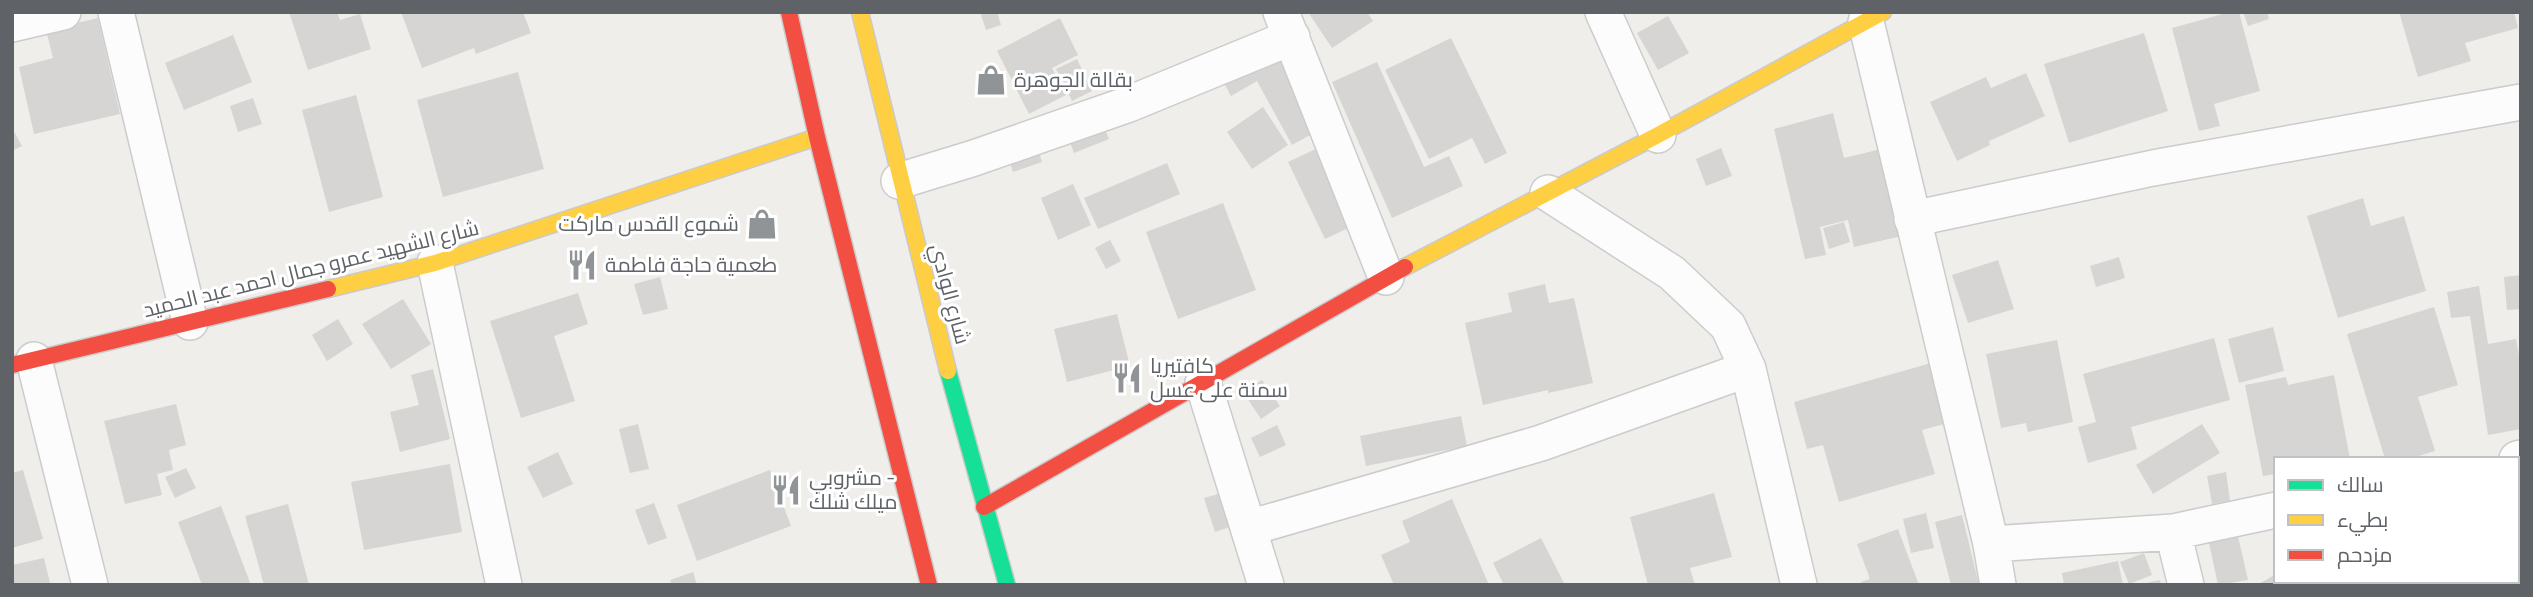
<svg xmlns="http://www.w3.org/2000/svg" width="2533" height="597" font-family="Manrope,Cairo,sans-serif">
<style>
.building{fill:#d6d5d3}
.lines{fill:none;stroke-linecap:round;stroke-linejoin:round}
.street-casing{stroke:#cbcccc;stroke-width:38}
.fast-casing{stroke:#cacacb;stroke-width:19}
.slow-casing{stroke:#cacacb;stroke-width:19}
.jam-casing{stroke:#cacacb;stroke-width:19}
.street{stroke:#fdfcfc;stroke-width:35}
.fast{stroke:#16e098;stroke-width:16}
.slow{stroke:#ffcf43;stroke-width:16}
.jam{stroke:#f24e42;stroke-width:16}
.labels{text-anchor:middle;stroke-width:6;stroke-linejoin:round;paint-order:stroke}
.poi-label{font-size:21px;fill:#5f6368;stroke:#fff;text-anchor:start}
.street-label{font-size:21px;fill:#5f6368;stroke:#fff}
</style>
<rect width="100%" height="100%" fill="#efeeea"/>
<!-- building -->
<path class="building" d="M289,12h48l3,8 20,-6 11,35 -63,21z
M401,12h122l8,21 -55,21 -2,-6 -52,20z
M980,12h17l4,13 -15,5z
M1308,12h59l6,9 -41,27z
M2230,12h9l21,79 -46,13 6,22 -21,5 -27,-103z
M2243,12h24l2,7 -21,7z
M2399,12h115l4,16 -53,15 6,18 -53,16z
M1668,16l21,37 -31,17 -21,-37z
M98,18l22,96 -86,20 -15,-67 34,-9 -7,-28z
M1060,18l18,37 -26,13 14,27 -37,19 -32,-63z
M2144,33l24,78 -99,32 -25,-79z
M233,35l19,47 -68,28 -19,-47z
M1451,38l56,115 -22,11 -13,-26 -43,21 -44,-89z
M1273,42l48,87 -29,16 -35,-64 -26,15 -13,-24z
M1077,59l15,32 -20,10 -16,-32z
M1377,62l47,105 25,-11 14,30 -71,32 -60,-136z
M518,72l26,97 -101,28 -26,-97z
M2026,73l19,43 -56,25 1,4 -33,16 -27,-59 56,-25 5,11z
M356,95l27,102 -54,15 -27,-102z
M253,98l9,26 -24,8 -8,-26z
M1263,107l25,38 -36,24 -25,-37z
M1833,113l11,45 41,-10 21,87 -52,12 -6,-27 -28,7 6,28 -21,4 -31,-130z
M1100,118l9,21 -35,14 -8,-21z
M12,128l10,18 -10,5z
M1036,143l6,19 -29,10 -6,-19z
M1320,147l37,77 -32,15 -37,-77z
M1721,148l11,28 -26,10 -10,-27z
M1167,163l13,31 -82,35 -14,-31z
M1073,184l18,41 -33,15 -17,-42z
M2363,198l8,28 33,-10 22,75 -88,27 -31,-102z
M1223,203l33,87 -78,29 -32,-87z
M1844,222l6,20 -21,7 -6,-21z
M1110,240l11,21 -15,8 -11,-21z
M2119,257l6,21 -29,9 -6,-21z
M1998,260l16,49 -46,14 -16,-48z
M2521,275v34l-14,1 -3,-33z
M660,277l8,32 -25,6 -9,-31z
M1545,284l4,19 25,-5 19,85 -45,10v-3l-65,15 -18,-82 47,-11 -4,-19z
M2479,286l9,58 28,-5 5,27v63l-33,6 -18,-119 -19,2 -4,-26z
M578,293l10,31 -34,12 21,65 -54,17 -31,-97z
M403,299l28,45 -40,25 -29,-45z
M2434,307l24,78 -40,12 17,54 -26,8h-24l-38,-125z
M1117,314l13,52 -63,16 -13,-53z
M338,319l15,25 -26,17 -15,-26z
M2273,327l11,44 -45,12 -11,-44z
M2214,338l16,62 -99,27 6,22 -49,14 -10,-36 18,-5 -13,-48z
M2057,340l16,82 -45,10 -2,-9 -25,5 -15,-74z
M1931,363l17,60 -26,7 13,44 -96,28 -16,-57 -16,4 -13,-47z
M433,369l17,70 -50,13 -10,-40 29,-7 -8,-30z
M2334,375l16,84h-74v15l-13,2 -18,-91 41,-8 2,8z
M1262,380l18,26 -19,13 -18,-27z
M176,404l10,41 -17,5 4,20 -16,4 5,21 -37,9 -21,-83z
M1461,416l6,30 -101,20 -6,-30z
M638,424l11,45 -19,4 -11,-44z
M2202,424l18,29 -67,41 -17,-29z
M1277,425l9,20 -26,12 -9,-19z
M558,452l15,32 -30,14 -16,-31z
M450,464l12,68 -98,18 -13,-68z
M186,468l10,20 -21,10 -10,-21z
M23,470l20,69 -31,9v-75z
M770,470l21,56 -94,35 -20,-56z
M2226,472l4,29 -18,3 -5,-28z
M1225,492l11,33 -21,7 -11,-34z
M1714,493l18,64 -42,11 5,17h-47l-18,-68z
M1452,499l37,86h-95l-13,-30 29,-13 -8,-21z
M654,503l13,35 -19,7 -13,-35z
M288,504l21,81h-45l-19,-69z
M221,506l30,79h-49l-24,-63z
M1926,513l8,35 -23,5 -8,-34z
M1962,515l17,70h-28l-16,-63z
M1898,529l21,56h-57l-1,-3 9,-3 -13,-35z
M2517,530h4v55h-19l-1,-4h16z
M2238,536l10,44 -30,5 -9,-42z
M1541,538l24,47h-61l-11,-22z
M2144,553l8,22 -23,9 -9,-22z
M44,558l6,25 -38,2v-20z
M2118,561l5,24h-59l-2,-12z
M693,572l4,13h-25l-2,-5z
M2276,574v7h63l2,4h-84z
M2160,580l1,5h-19l-1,-1z
M2426,581h34l1,4h-34z"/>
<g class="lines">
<!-- street casing -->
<g class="street-casing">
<path id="street" d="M116,12l74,310
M1281,12l105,265
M1603,12l55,123
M1866,22l125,522 7,41
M12,24l51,-12
M899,181l75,-23 155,-54 163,-67
M1548,193l124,80 56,53 20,43 51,216
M1912,219l241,-51 368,-66
M435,263l69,322
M34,360l56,225
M1203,383l63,202
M2517,459l4,-1
M1249,528l292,-85 207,-74
M2173,532l13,53
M1991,544l182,-12 103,-22"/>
</g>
<!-- fast casing -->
<g class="fast-casing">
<path id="fast" d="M948,371l59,214"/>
</g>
<!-- slow casing -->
<g class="slow-casing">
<path id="slow" d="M860,12l88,359
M1405,267l253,-132 225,-123
M328,289l107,-26 382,-126"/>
</g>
<!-- jam casing -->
<g class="jam-casing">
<path id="jam" d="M789,12l28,125 112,448
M12,365l316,-76
M984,507l421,-240"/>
</g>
<!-- street -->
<use href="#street" class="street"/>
<!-- fast -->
<use href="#fast" class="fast"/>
<!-- slow -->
<use href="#slow" class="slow"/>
<!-- jam -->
<use href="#jam" class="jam"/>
</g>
<!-- icons -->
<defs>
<g id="shop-bare" transform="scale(2.415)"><path d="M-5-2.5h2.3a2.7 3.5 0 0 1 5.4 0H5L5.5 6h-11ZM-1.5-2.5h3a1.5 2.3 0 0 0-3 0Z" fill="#919496" stroke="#fff" stroke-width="2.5" paint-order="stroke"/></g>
<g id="restaurant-bare" transform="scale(2.415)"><path d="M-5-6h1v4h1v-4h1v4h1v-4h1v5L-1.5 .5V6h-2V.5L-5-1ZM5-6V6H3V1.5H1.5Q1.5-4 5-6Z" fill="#919496" stroke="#fff" stroke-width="2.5" paint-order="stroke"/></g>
</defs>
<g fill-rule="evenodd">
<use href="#shop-bare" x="991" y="80"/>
<use href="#shop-bare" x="762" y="224"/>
<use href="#restaurant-bare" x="582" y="265"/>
<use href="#restaurant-bare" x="1127" y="378"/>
<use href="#restaurant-bare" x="786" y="490"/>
</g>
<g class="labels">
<!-- poi labels -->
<g class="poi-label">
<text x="1014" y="87">بقالة الجوهرة</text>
<text x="739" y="231" text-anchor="end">شموع القدس ماركت</text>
<text x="605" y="272">طعمية حاجة فاطمة</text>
<text x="1150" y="373">كافتيريا<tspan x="1150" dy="24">سمنة على عسل</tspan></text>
<text x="809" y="485">مشروبي -<tspan x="809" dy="24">ميلك شلك</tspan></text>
</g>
<!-- street labels -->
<g class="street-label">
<text transform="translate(311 269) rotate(-14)" y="7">شارع الشهيد عمرو جمال احمد عبد الحميد</text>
<text transform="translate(950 294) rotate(75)" y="7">شارع الوادي</text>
</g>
</g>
<!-- border -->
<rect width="2533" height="597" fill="none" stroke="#5f6368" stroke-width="28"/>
<!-- legend -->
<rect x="2274" y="457" width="245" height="126" fill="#ffffff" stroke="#bfc1c3" stroke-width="2"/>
<rect x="2288" y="480" width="35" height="10" fill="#16e098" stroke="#bfc1c3" stroke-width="2"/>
<text x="2337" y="492" font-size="21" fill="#5f6368">سالك</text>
<rect x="2288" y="515" width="35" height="10" fill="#ffcf43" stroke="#bfc1c3" stroke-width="2"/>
<text x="2337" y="527" font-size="21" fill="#5f6368">بطيء</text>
<rect x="2288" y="550" width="35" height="10" fill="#f24e42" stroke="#bfc1c3" stroke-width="2"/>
<text x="2337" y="562" font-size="21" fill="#5f6368">مزدحم</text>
</svg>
